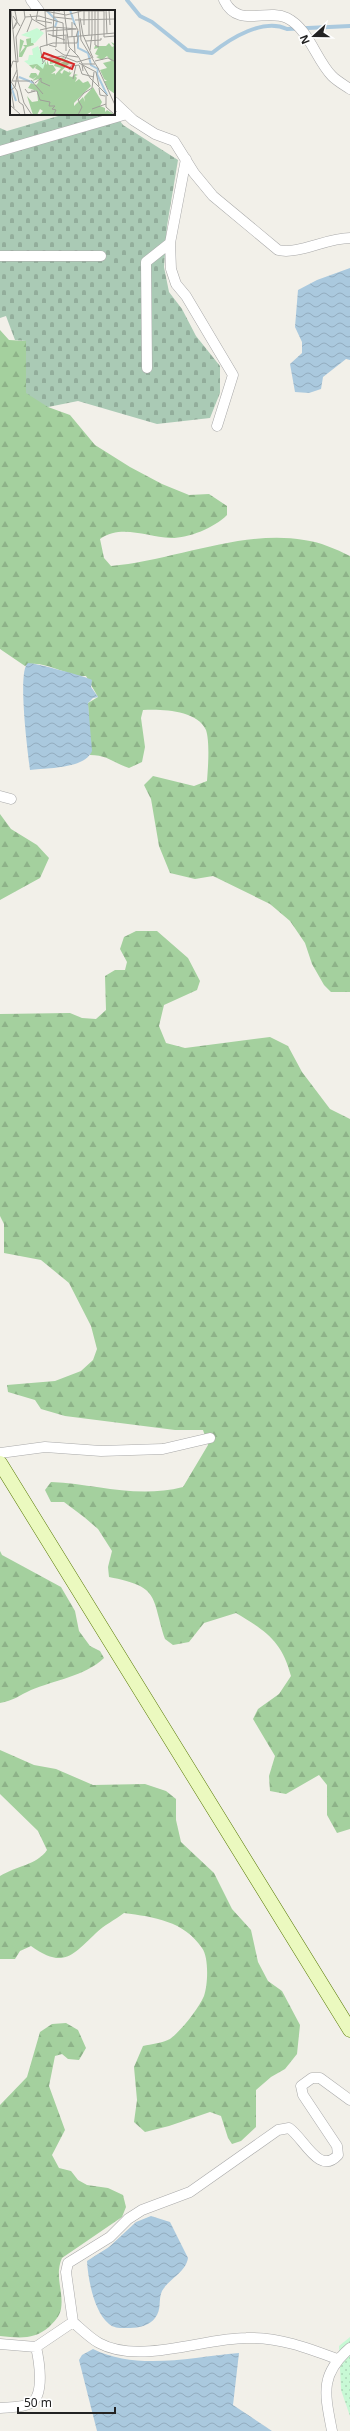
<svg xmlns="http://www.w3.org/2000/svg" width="350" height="2431" font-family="'Noto Sans',sans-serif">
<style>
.forest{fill:url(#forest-firs)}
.cemetery{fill:url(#cemetery-stones)}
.park{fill:url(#park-dots)}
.water{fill:url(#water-waves)}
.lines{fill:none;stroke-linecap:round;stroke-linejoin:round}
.stream{stroke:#aac9de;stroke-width:4}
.street-casing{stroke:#a9a9a9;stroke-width:11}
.secondary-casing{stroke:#597b06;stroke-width:15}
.street{stroke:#fff;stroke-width:10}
.secondary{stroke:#ebf9bf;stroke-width:14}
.inset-river{fill:none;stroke:#aac9de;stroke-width:2}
.inset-road{fill:none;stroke:#9f9e99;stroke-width:1}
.view{fill:#d62828;fill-opacity:0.15;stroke:#d62828;stroke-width:2}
.inset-edge{fill:none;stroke:#222;stroke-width:2}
</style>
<defs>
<pattern id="forest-firs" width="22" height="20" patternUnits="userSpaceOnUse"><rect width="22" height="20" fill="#a4d09e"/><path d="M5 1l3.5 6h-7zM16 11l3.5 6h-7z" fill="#8db288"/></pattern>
<pattern id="cemetery-stones" width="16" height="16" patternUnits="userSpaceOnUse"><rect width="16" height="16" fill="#aacab5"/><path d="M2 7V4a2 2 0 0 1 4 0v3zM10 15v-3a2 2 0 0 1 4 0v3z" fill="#92ad9b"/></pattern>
<pattern id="park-dots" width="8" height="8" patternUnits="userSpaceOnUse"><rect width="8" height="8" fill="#c8f9d5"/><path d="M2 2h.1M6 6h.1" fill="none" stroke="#acd5b7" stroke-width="1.8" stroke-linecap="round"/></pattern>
<pattern id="water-waves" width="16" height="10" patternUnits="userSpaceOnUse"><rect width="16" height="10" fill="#aac9de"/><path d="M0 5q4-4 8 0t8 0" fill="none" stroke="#92acbe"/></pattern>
</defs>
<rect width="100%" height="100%" fill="#f2f0e9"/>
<!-- forest -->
<path class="forest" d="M0,330l9,10 17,1 22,66 22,8 25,30 35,22 32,17 27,11 20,-1 18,12v9c-13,13 -38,23 -56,23 -25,-1 -49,-14 -71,1l4,19 7,8c61,-5 132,-37 193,-26 16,2 32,9 46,16v436h-19l-7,-7 -12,-21 -7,-21 -15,-22 -20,-17 -57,-28 -18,3 -25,-6 -11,-27 -8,-47 -7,-14 9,-9 41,10 13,-5c1,-13 3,-39 -1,-51 -9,-20 -44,-21 -63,-20l-2,8 4,29 -3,15 -13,6c-16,-5 -21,-13 -39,-13l-2,-52 10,-6 -12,-21c-18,1 -47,-19 -61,-10l-25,-17z
M0,814l11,15 26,16 12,13 -9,20 -40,22z
M136,931h21l31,27 12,23 -3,9 -33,15 -5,21 7,17 19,5 85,-11 18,9 14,26 28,37 20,10v710l-13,4 -10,-18v-30l-8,-10 -33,19 -16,-3 -1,-15 6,-20 -22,-37 5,-10 21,-15 12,-18c-9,-35 -25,-45 -55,-63l-32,10 -15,19 -16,3 -8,-6c-14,-44 -5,-52 -56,-62l-1,-10 4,-16 -14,-22 -14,-12 -20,-15h-13l-6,-12 6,-8c46,2 85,17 132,5l25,-42 -5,-15h-28l-110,-14 -24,-7 -6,-9 -27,-8 -1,-7 48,-4 26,-10 12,-11 4,-11 -6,-23 -22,-43 -28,-23 -37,-7v-29l-4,-8v-202l70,-1 12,5 14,1 10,-9 -1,-34 10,-6h10l2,-8 -7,-13 4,-12z
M0,1551l2,4 59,32 14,24 4,20 11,15 10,5 4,7c-19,18 -49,22 -73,32 -11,5 -18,11 -31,13z
M0,1750l34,15 22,4 37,16 52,-1 21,7 10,8v21l5,22 33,31 18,36 19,21 7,32 10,19 14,10 18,34 -3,29 -12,15 -14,8 -15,13v37l-15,14 -9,3 -4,-6 -7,-22 -11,-4 -41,14 -24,6 -11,-10 3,-22 -3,-33 9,-21c8,-2 20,-3 27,-7 11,-8 29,-31 34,-43 4,-11 5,-39 -2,-48 -18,-27 -48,-31 -78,-35 -9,7 -20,12 -28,20 -24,23 -33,36 -65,13l-11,5 -5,8h-15v-83c16,-10 37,-11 47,-26l-9,-19 -38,-37z
M66,2023l12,7 8,18 -7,12 -11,-1 -6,-5 -7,2 -6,30 16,44 -13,25 7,13 12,3 7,9 9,5 21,3 15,7 3,12 -4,10 -60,41c-8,18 2,33 -1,51 -1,7 -7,13 -12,18 -15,13 -30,11 -49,9v-231l27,-28 13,-45 12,-8z"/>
<!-- cemetery -->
<path class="cemetery" d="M114,113l9,12 55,35 -11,66 -3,41 5,25 13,17 14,27 24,30v27l-10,25 -53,6 -79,-23 -30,6 -22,-14v-52l-11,-1 -9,-24 -6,2v-190l7,3 58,-17z"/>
<!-- park -->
<path class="park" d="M350,2337v79l-9,-26 -2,-44z"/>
<!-- water -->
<path class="water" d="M350,268v92l-4,-1 -23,18 -2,12 -12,4 -14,-1 -5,-28 12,-11v-11l-7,-15 3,-37 19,-10z
M28,663c7,0 60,14 64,17l-1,7 7,10 -5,1 -5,5 4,48c-7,18 -46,17 -62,19 -2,-16 -13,-100 -2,-107z
M151,2216l19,6 18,36c-2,14 -19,21 -26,33 -4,8 0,19 -7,27 -5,7 -16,10 -25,10 -7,0 -15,1 -21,-4 -15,-12 -21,-45 -22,-63l22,-14 27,-25z
M93,2349c45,22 98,8 146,4l-6,52 39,26h-175l-18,-71 3,-5z"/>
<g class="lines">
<!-- stream -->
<path class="stream" d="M127,0l13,16 12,6 35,28 25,3c19,-15 51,-35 75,-24l63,-3"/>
<!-- street casing -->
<g class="street-casing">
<path id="street" d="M31,0l8,11
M224,0c14,29 42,8 63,18 22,11 29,42 45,58 5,5 12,9 18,13
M114,102l19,18 22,14 19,7 20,32 19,23 65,54c20,5 48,-12 72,-12
M0,151l127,-37
M186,159l-16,84 1,26 5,15 10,12 47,79 -16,51
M0,256h101
M147,368l-1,-106 24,-19
M0,796l11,3
M0,1453l45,-6 56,4 62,-2 47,-11
M73,2322l-7,-50 2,-9 42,-26 18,-18 14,-9 48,-18 88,-62 11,-2c15,10 30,48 49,27l-1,-9 -34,-51 -2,-9 11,-8h8l30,22
M0,2344l36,3 37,-25c8,7 17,16 26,21 40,22 105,-5 147,-5 33,-1 62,10 91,21
M0,2408c10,-1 22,0 31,-5 14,-8 8,-43 5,-56
M332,2431c-7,-37 -13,-56 18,-83"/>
</g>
<!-- secondary casing -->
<g class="secondary-casing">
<path id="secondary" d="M0,1463l350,567"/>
</g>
<!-- street -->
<use href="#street" class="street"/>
<!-- secondary -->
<use href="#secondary" class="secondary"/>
</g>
<!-- overview -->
<g transform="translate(10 10)">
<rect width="105" height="105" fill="#f2f0e9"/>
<path d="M21,28l3,7 -7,2 -5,10h-3l1,-18 4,2 -4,12 5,-6 -2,-2h4l-1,-6zM101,32l4,2v50l-7,-5 -4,-8h3l-3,-2 -4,-9 7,-2 -4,-5 8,-2 -4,-5 -5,4 -6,-3 3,-1 -4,-2 3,-6 -4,1 1,-3h11l3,-3 3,4 2,-1zM27,45l6,4 -3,4 3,-3 1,5 1,-4 2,4v-5l2,5h4l3,5 -5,4 4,-1v2l6,-7 -7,-2 1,-3 -5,1v-4l15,-3 -7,7 9,-4 3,3 -10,9 2,2 2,-4 6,3 -1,-1v-1l2,2 3,-3 -5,6 3,1 3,-3 3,1 -3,1 2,2 -2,4 4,-3 4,4 5,-2 3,5 -17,17v3l9,-9 2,5 -1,-5 9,-10 9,15 -2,4 5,2v4l2,-2 8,5h-25l1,-3 -5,3h-47l4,-4 -3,-2 -3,6h-4l-6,-19 5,6 6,-1 -1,-10 -9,-3 3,-5 5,2 2,-2 1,-4 -7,2 5,-5 -4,3 -4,-2 2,-4h5l2,3 2,-5 -5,-3 2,-3 -4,4 -4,-4 5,-1 -5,-2z" fill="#a4d09e"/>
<path d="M27,18l7,5 -9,10h-4v-5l-10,-3zM28,36l7,17 -2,6 -6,-5 -8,1 -5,-4 4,-1 1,-5h4l-1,-6z" fill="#c8f9d5"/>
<path class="inset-river" d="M60,0l5,15M37,1l10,10 -2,6M68,21v17l10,5 3,12 7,4 -1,5 10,21M9,67l15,6M0,73l6,18"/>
<path class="inset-road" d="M1,0l7,71 6,22 8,12M28,0l-2,10 16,3M38,0l12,1M54,0l5,37 9,9 12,22 18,18M68,0l3,30 17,28 17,37M79,0v25M82,0v24M85,0v35l4,2M94,0v27l11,-1M96,0l1,24M99,0l1,15M5,1l2,10 -4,8 4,-6M35,1l21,4 16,-4h22M35,1l2,35M20,4l2,5 14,8M3,6l7,10M15,7l14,-1 24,7 1,21M44,7l18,2M70,8l3,17 10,23M65,10l40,-1M62,12v15M64,13l4,7 -2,7M74,15v-14M30,20l13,-3 24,2M37,21l29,-2M17,22l5,-13M38,24l17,6M43,26l15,-1M43,27l1,-26M58,27l47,-4M64,27l1,16M76,31l15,-1v-2M39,35l7,2 1,-20M30,37l13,-4h24l1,-6M30,37l3,15M88,37v-37M45,39l9,6 14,2M80,40l2,-16M56,41v-15M54,51l6,-12M85,51l13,-3 6,3M69,53l17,9 3,14M32,54l4,-5 16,-3 15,6 14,-4M0,60l3,-9 5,1 -2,-25 9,-19 -1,-8M7,60l-5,11h18M59,60l2,-4 8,-1 3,9 12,3M73,61l-1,-7h13M63,69l3,-14M0,70l7,11 2,11 4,3 2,10M21,70l12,14M25,73l6,-5v4l9,4M89,78l1,7 5,1M15,79l3,4 7,-2M1,80l3,18M1,80l4,-3 2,-11M21,81h6l3,9 10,2 -1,4h6l-3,3 4,1 -2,4 6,1M96,85v12l9,8M0,95l11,10M82,99l14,-5M68,105l4,-8 -4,-7 6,-7 8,-5 2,-16"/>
<path class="view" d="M34,43l30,11 -2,5 -30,-12z"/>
<rect width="105" height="105" class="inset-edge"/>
</g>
<!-- north arrow -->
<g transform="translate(314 36) rotate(249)" stroke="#ffffff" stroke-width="3" paint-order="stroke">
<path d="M0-3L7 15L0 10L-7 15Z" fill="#222222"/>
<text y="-6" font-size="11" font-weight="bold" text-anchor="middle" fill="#222222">N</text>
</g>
<!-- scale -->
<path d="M18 2407v6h97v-6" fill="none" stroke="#222222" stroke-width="2"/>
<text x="24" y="2407" font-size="12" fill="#222222" stroke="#ffffff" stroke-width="3" paint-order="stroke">50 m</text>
</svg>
